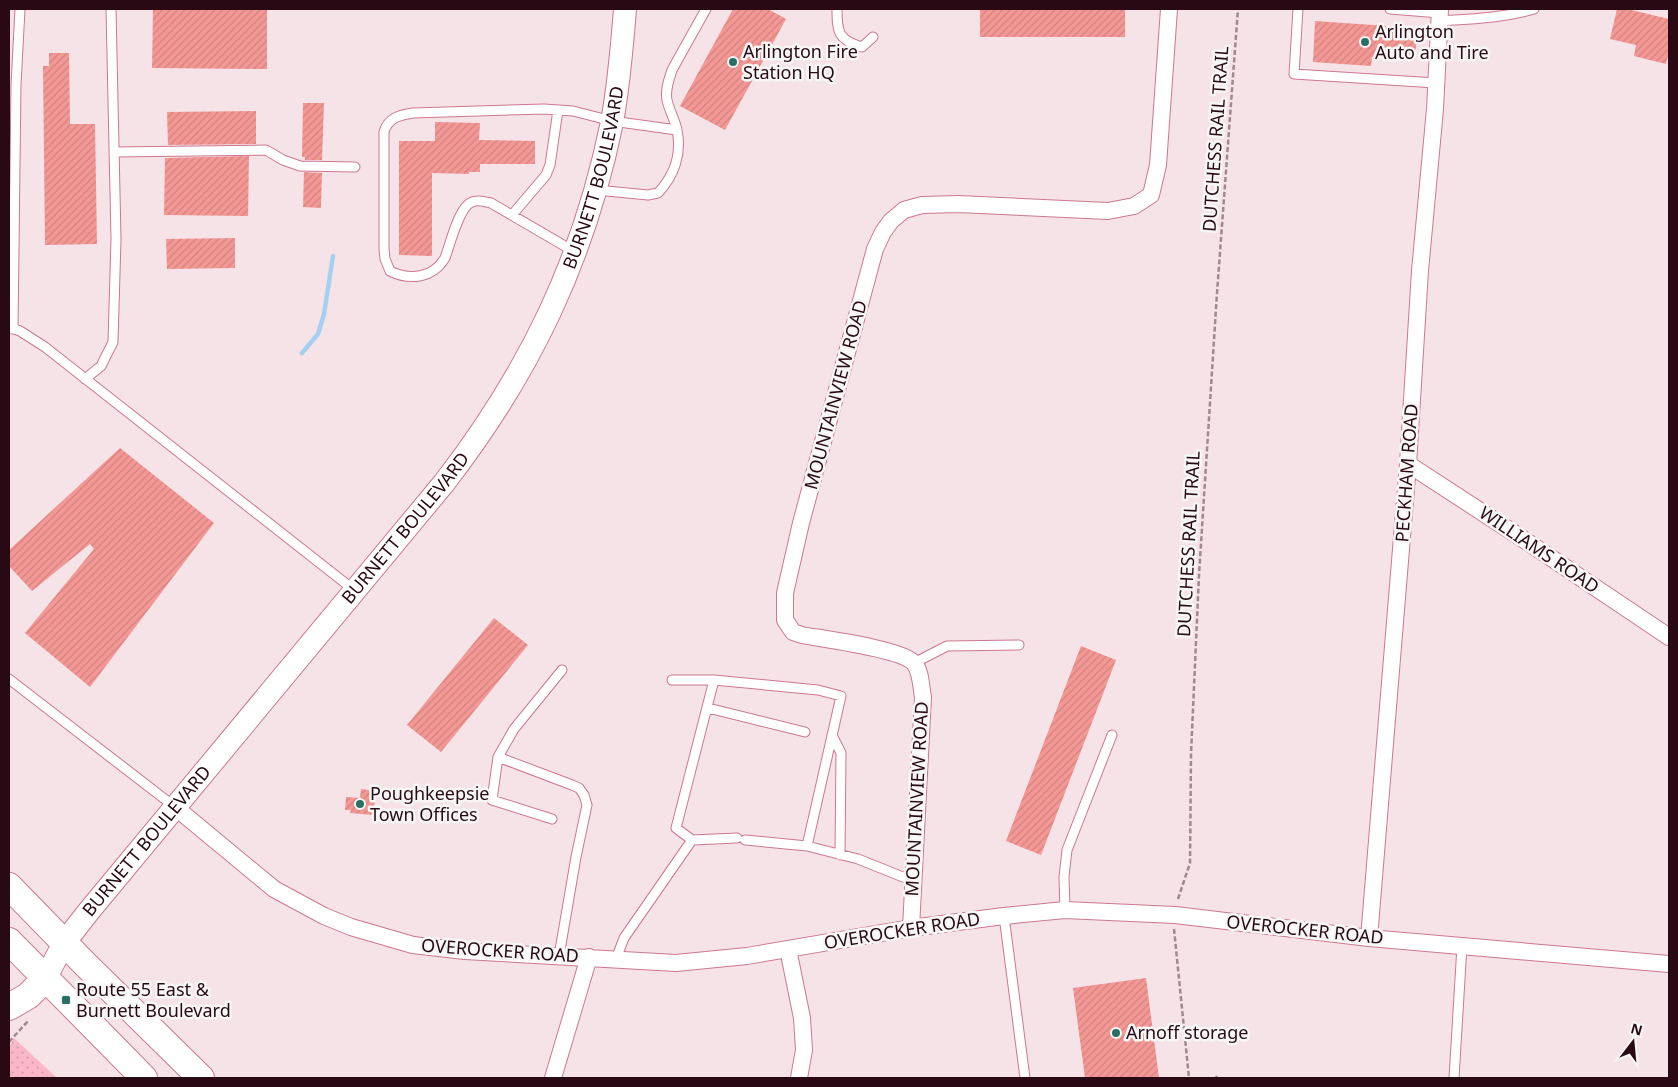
<svg xmlns="http://www.w3.org/2000/svg" width="1678" height="1087" font-family="'Noto Sans',sans-serif">
<style>
.park{fill:url(#park-dots)}
.lines{fill:none;stroke-linecap:round;stroke-linejoin:round}
.stream{stroke:#a5d0f2;stroke-width:4.5}
.building{fill:url(#building-hatch)}
.lane-casing{stroke:#cc788f;stroke-width:11}
.street-casing{stroke:#cc788f;stroke-width:18}
.secondary-casing{stroke:#cc788f;stroke-width:24}
.primary-casing{stroke:#cc788f;stroke-width:28}
.path{stroke:#a0888f;stroke-width:2.5;stroke-dasharray:5 2.5;stroke-linecap:butt}
.lane{stroke:#fff;stroke-width:9}
.street{stroke:#fff;stroke-width:16}
.secondary{stroke:#fff;stroke-width:22}
.primary{stroke:#fff;stroke-width:26}
.poi-dot{fill:#286f65;stroke:#f6f6f6;stroke-width:2}
.labels{text-anchor:middle;stroke-width:5;stroke-linejoin:round;paint-order:stroke}
.poi-label{font-size:18px;fill:#290a14;stroke:#f6f6f6;text-anchor:start}
.street-label{font-size:18px;fill:#290a14;stroke:#f6f6f6}
</style>
<defs>
<pattern id="park-dots" width="8" height="8" patternUnits="userSpaceOnUse" patternTransform="scale(1.25)"><rect width="8" height="8" fill="#fbb7c9"/><path d="M2 2h.1M6 6h.1" fill="none" stroke="#d79cac" stroke-width="1.8" stroke-linecap="round"/></pattern>
<pattern id="building-hatch" width="6" height="6" patternUnits="userSpaceOnUse" patternTransform="scale(1.25)"><rect width="6" height="6" fill="#f49895"/><path d="M-1 1l2-2M0 6l6-6M5 7l2-2" fill="none" stroke="#d18280"/></pattern>
</defs>
<rect width="100%" height="100%" fill="#f6e3e7"/>
<!-- park -->
<path class="park" d="M14,1038l43,40h-48v-31z"/>
<g class="lines">
<!-- stream -->
<path class="stream" d="M302,353l16,-19 6,-20 9,-58"/>
</g>
<!-- building -->
<path class="building" d="M153,9h114v60l-115,-1z
M733,9h35l18,10 -61,111 -45,-24z
M980,9h145v28h-145z
M1617,9h10l42,10v33l-3,12 -32,-8 2,-11 -26,-6z
M1315,21l102,7 -2,32 -43,-3 -1,9 -58,-4z
M49,53h20l1,71h25l2,120 -52,1 -2,-179h6z
M303,103h21l-2,57h-17v-3h-3z
M256,111v33l-88,1 -1,-33z
M435,122l45,1 -1,17 56,1v23h-55v8h-11v2l-37,-1v83l-33,-1v-114h36z
M249,156l-1,60 -84,-1 1,-57z
M304,172l18,1 -1,35 -18,-1z
M235,238v30l-68,1 -1,-30z
M120,448l94,75 -124,164 -65,-54 69,-84 -4,-5 -58,47 -23,-25v-16z
M494,618l34,27 -87,107 -34,-27z
M1081,646l35,14 -75,195 -35,-14z
M361,789l15,2 -3,24 -23,-2 1,-3h-6l1,-13 14,1z
M1146,978l13,100h-74l-12,-90z"/>
<g class="lines">
<!-- lane casing -->
<g class="lane-casing">
<path id="lane" d="M837,9c0,23 1,31 25,38l11,-10
M1298,9l-4,65 142,9
M1390,9l50,4
M1439,21c32,-2 65,-3 95,-12
M114,152l152,-2 17,10 17,6 55,1
M596,190l52,5 10,-2c16,-17 24,-39 19,-63 -2,-10 -8,-20 -10,-30 -2,-10 2,-21 5,-30l34,-61
M512,215l34,-40 4,-10 8,-55
M575,252l-84,-49c-6,-1 -13,-4 -19,-1 -13,4 -22,43 -27,56 -12,20 -35,23 -55,13l-5,-12 -1,-10v-117c4,-14 15,-17 29,-19l131,-4 29,2 39,10 65,9
M9,327l11,4 25,16 309,243
M13,329l3,-244 4,-76
M85,379l16,-13 12,-24 3,-103 -5,-230
M914,663l33,-17 72,-1
M9,679l166,128
M672,680h42
M708,708l97,24
M832,735l9,18 -1,102
M498,757l-6,43 60,19
M692,840l45,-2
M745,840l62,6
M1065,910l-1,-33 3,-27 45,-115
M1004,916l21,162
M559,956l17,-99 11,-52 -3,-10 -5,-7 -7,-3 -74,-28 16,-28 48,-59
M616,959l8,-21 68,-98 -16,-12 38,-148 104,10 23,6 -34,150 51,13 55,22
M1454,1078l8,-132"/>
</g>
<!-- street casing -->
<g class="street-casing">
<path id="street" d="M1408,464l112,73 149,100
M175,807l99,82 50,27 27,11 62,18 52,6 211,12 71,-7 164,-28 93,-12 61,-6 110,5 194,23 300,26
M911,928l12,-231c-2,-10 -2,-26 -9,-34 -12,-14 -90,-24 -112,-28l-9,-3 -8,-12v-27l16,-70 74,-274 8,-17 8,-11 13,-11 18,-5 36,-1 150,7 26,-5 17,-11 7,-30 11,-156
M1369,938l39,-474 12,-193 15,-162 5,-100
M788,949l14,69 2,32 -5,28
M553,1078l36,-121"/>
</g>
<!-- secondary casing -->
<g class="secondary-casing">
<g id="secondary">
<path id="s1" d="M45,979l19,-36 25,-32 355,-428c86,-111 140,-224 168,-361 7,-38 10,-75 13,-113"/>
</g>
</g>
<!-- primary casing -->
<g class="primary-casing">
<path id="primary" d="M9,886l75,77 117,115
M9,941l135,137
M9,1007l19,-11 17,-17"/>
</g>
<!-- path -->
<path class="path" d="M1178,899l12,-36 1,-109 8,-179 18,-282 21,-284
M1174,929l15,149
M9,1042l19,-21
M1216,1078l1,-2"/>
<!-- lane -->
<use href="#lane" class="lane"/>
<!-- street -->
<use href="#street" class="street"/>
<!-- secondary -->
<use href="#secondary" class="secondary"/>
<!-- primary -->
<use href="#primary" class="primary"/>
</g>
<!-- markers -->
<g class="poi-dot">
<circle cx="1365" cy="42" r="5"/>
<circle cx="733" cy="62" r="5"/>
<circle cx="360" cy="804" r="5"/>
<rect x="61" y="995" width="10" height="10" rx="2.5"/>
<circle cx="1116" cy="1033" r="5"/>
</g>
<g class="labels">
<!-- poi labels -->
<g class="poi-label">
<text x="1375" y="38">Arlington<tspan x="1375" dy="21">Auto and Tire</tspan></text>
<text x="743" y="58">Arlington Fire<tspan x="743" dy="21">Station HQ</tspan></text>
<text x="370" y="800">Poughkeepsie<tspan x="370" dy="21">Town Offices</tspan></text>
<text x="76" y="996">Route 55 East &amp;<tspan x="76" dy="21">Burnett Boulevard</tspan></text>
<text x="1126" y="1039">Arnoff storage</text>
</g>
<!-- street labels -->
<g class="street-label">
<text transform="translate(1216 139) rotate(-86)" y="6">DUTCHESS RAIL TRAIL</text>
<text dy="6" stroke="none"><textPath href="#s1" startOffset="981">BURNETT BOULEVARD</textPath></text>
<text transform="translate(836 395) rotate(-75)" y="6">MOUNTAINVIEW ROAD</text>
<text transform="translate(1407 473) rotate(-86)" y="6">PECKHAM ROAD</text>
<text dy="6" stroke="none"><textPath href="#s1" startOffset="578">BURNETT BOULEVARD</textPath></text>
<text transform="translate(1189 544) rotate(-87)" y="6">DUTCHESS RAIL TRAIL</text>
<text transform="translate(1539 550) rotate(34)" y="6">WILLIAMS ROAD</text>
<text transform="translate(917 799) rotate(-87)" y="6">MOUNTAINVIEW ROAD</text>
<text dy="6" stroke="none"><textPath href="#s1" startOffset="172">BURNETT BOULEVARD</textPath></text>
<text transform="translate(1305 930) rotate(6)" y="6">OVEROCKER ROAD</text>
<text transform="translate(902 931) rotate(-9)" y="6">OVEROCKER ROAD</text>
<text transform="translate(500 951) rotate(4)" y="6">OVEROCKER ROAD</text>
</g>
</g>
<!-- border -->
<rect width="1678" height="1087" fill="none" stroke="#290a14" stroke-width="20"/>
<!-- north arrow -->
<g transform="translate(1633 1042) rotate(16)" stroke="#f6f6f6" stroke-width="4" paint-order="stroke">
<path d="M0-4L9 19L0 12L-9 19Z" fill="#290a14"/>
<text y="-8" font-size="14" font-weight="bold" text-anchor="middle" fill="#290a14">N</text>
</g>
</svg>
